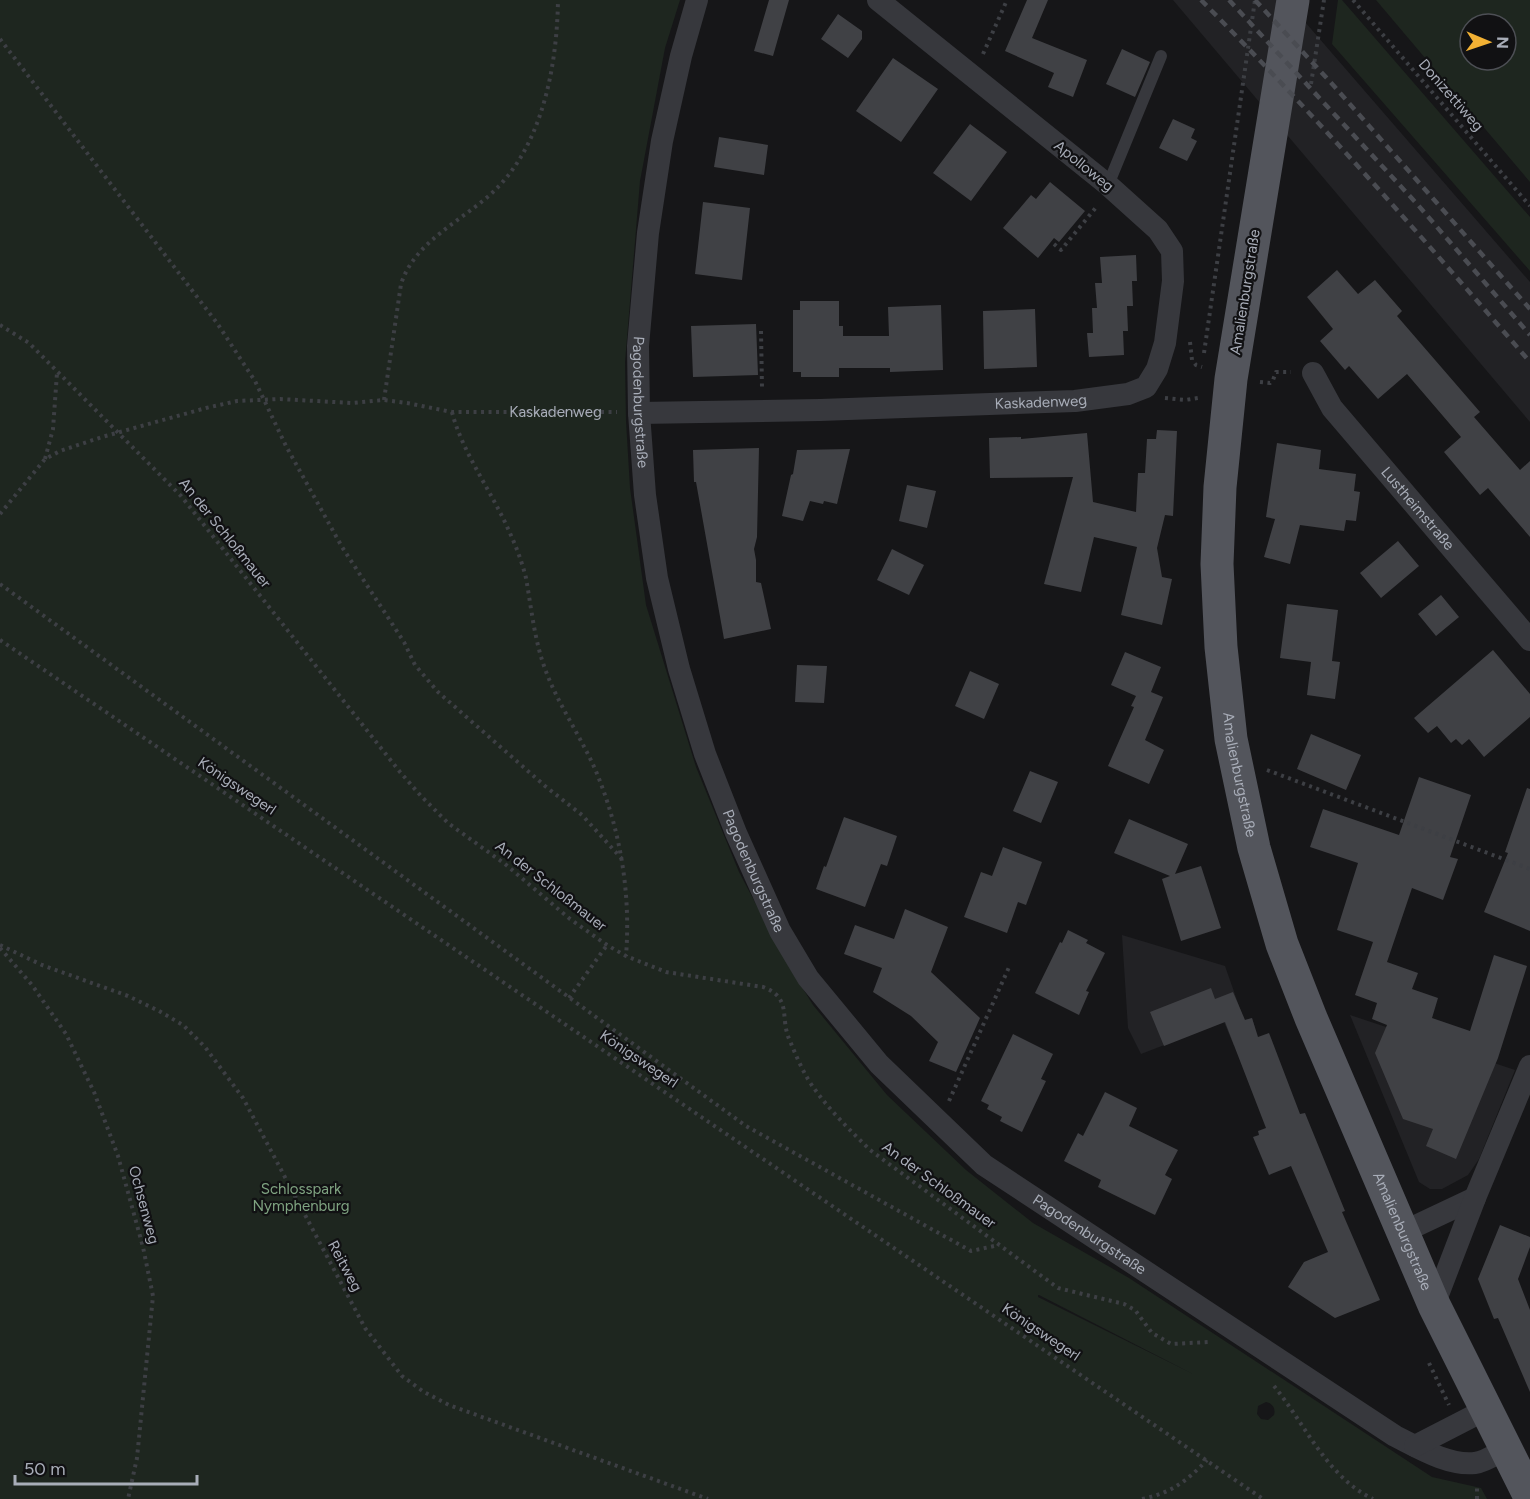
<svg xmlns="http://www.w3.org/2000/svg" width="1530" height="1499" font-family="Figtree,sans-serif">
<style>
.built{fill:#222225}
.green{fill:#1e261f;fill-rule:evenodd}
.building{fill:#404145}
.lines{fill:none;stroke-linecap:round;stroke-linejoin:round}
.path{stroke:#3d3f44;stroke-width:4;stroke-dasharray:3 4.5;stroke-linecap:butt}
.service{stroke:#37383d;stroke-width:12}
.minor{stroke:#37383d;stroke-width:22}
.primary{stroke:#53555c;stroke-width:33}
.rail{stroke:#4a4c52;stroke-width:4.5;stroke-dasharray:8 6;stroke-linecap:butt}
.labels{text-anchor:middle;stroke-width:4.5;stroke-linejoin:round;paint-order:stroke}
.street-label{font-size:15px;fill:#a8adb8;stroke:#111113}
.park-label{font-size:15px;fill:#7fa381;stroke:#111113}
</style>
<rect width="100%" height="100%" fill="#161618"/>
<!-- built -->
<path class="built" d="M1173,0h113l244,282v140z
M1122,935l103,31 19,54 8,-2 3,10 -6,2 -15,16 -10,-24 -83,32 -13,-26z
M1350,1015l165,55 -36,89 -11,16 -26,14h-12l-11,-7z"/>
<!-- green -->
<path class="green" d="M0,0h680l-15,48 -25,133 -15,181 1,59 4,67 16,117 50,162 43,105 48,91 26,42 74,90 79,75 67,53 96,55 303,199 49,11 6,11h-1487zM1038,1295h1l154,79 -155,-77zM1266,1402c6,1 10,6 8,13l-6,5 -7,-1 -4,-5 1,-8z
M1338,0h4l188,217v54l-198,-227z
M1376,0h154v182zM1470,24h36v36h-36z"/>
<!-- building -->
<path class="building" d="M769,0h20l-16,56 -19,-5z
M1027,0h21l-16,38 55,22 -14,37 -25,-10 6,-14 -49,-22z
M838,14l24,17v8l-14,19 -27,-19z
M1122,49l28,13 -15,35 -29,-13z
M893,58l45,31 -37,53 -45,-31z
M1173,119l22,10 -4,9 6,3 -10,20 -28,-13z
M970,124l37,28 -36,49 -38,-28z
M719,137l49,8 -4,30 -50,-8z
M1050,182l35,29 -26,31 -5,-4 -16,20 -35,-30 28,-33 5,4z
M703,202l47,6 -8,72 -47,-6z
M1136,255l1,26h-5l1,25h-6l1,25h-5l1,24 -35,2 -2,-24h6l-1,-25h5l-2,-25h7l-2,-26z
M1337,270l21,24 17,-14 27,31 -5,5 83,96 -6,5 46,53 10,-9v76l-42,-49 -8,7 -36,-43 17,-15 -54,-63 -29,25 -29,-33 -4,4 -25,-29 13,-12 -26,-32z
M800,301h39v25h4v10h46l-1,-29 53,-2 2,65 -53,2v-4h-51v9h-38v-5h-8v-62h7z
M1035,309l2,58 -53,2 -1,-58z
M756,324l2,51 -65,2 -2,-51z
M1157,430l20,1 -4,85 -8,-1 -8,33 5,29 10,2 -10,46 -41,-10 16,-68 -43,-10 -13,55 -37,-8 29,-107 -83,1 -1,-40 32,-1v2l66,-6 6,69 43,10 2,-39h7l2,-34h9z
M1277,443l44,7 -2,19 37,5 -2,17 6,1 -4,29 -10,-1 -2,11 -44,-6 -10,39 -26,-7 11,-38 -9,-2z
M759,448l-2,89 -3,12 2,11v22l5,1 10,46 -47,10 -28,-157h-2l-1,-32z
M850,449l-13,55 -13,-3 -1,3 -13,-3 -7,20 -21,-5 9,-41 2,-1 4,-24z
M907,485l29,6 -9,37 -28,-7z
M1398,541l21,25 -38,32 -21,-25z
M892,549l32,16 -15,30 -32,-15z
M1441,595l18,22 -23,19 -18,-22z
M1287,604l51,6 -6,51 8,1 -5,37 -28,-4 4,-33 -31,-4z
M1493,650l37,44v23l-46,40 -15,-18 -7,6 -6,-6 -5,4 -14,-17 -9,7 -14,-15z
M1125,652l36,15 -10,25 12,5 -18,43 19,10 -15,34 -41,-18 26,-59 -3,-1 5,-10 -25,-11z
M797,665l30,1 -3,37 -29,-1z
M970,671l29,13 -15,35 -29,-13z
M1311,734l50,21 -15,35 -49,-21z
M1030,771l28,11 -17,41 -28,-12z
M1419,777l52,18 -21,62 8,2 -15,41 -31,-12 -25,74 31,11 -6,16 26,9 -6,20 38,13 24,-76 33,11 -29,92 -42,101 -30,-13 7,-17 -30,-10 -28,-66 12,-28 -15,-6 5,-16 -22,-8 18,-53 -36,-12 21,-67 -48,-16 13,-38 76,26z
M1527,788l3,1v142l-46,-19 24,-59 -3,-1z
M844,817l53,19 -10,30 -6,-2 -16,43 -49,-18 8,-23 2,1z
M1129,819l59,25 -13,30 26,-8 20,62 -40,13 -19,-62 8,-3 -56,-23z
M1003,847l39,15 -16,43 -8,-3 -11,31 -43,-16 17,-45 11,4z
M905,909l43,18 -17,45 49,46 -24,54 -27,-11 9,-19 -27,-26 -38,-24 9,-24 -38,-14 11,-29 39,14z
M1068,930l20,10 -2,3 19,10 -19,38 3,1 -10,23 -44,-22 25,-51 2,1z
M1211,988l4,11 18,-7 12,28 7,-2 6,19 11,-4 31,81 5,-1 40,98 -3,1 38,88 -45,18 -47,-31 16,-25 24,-10 -37,-86 -22,9 -16,-38 6,-2 -1,-4 8,-3 -41,-106 -61,24 -14,-34z
M1013,1034l40,20 -12,25 5,2 -24,51 -22,-11 2,-4 -15,-8 2,-4 -8,-4z
M1105,1092l32,16 -8,18 49,24 -13,25 7,4 -17,36 -57,-28 3,-7 -37,-19 14,-28 5,3z
M1500,1225l30,12v10l-12,32 12,31v82l-32,-74 -4,1 -16,-40z"/>
<g class="lines">
<!-- path -->
<g class="path">
<path d="M1353,0l177,206"/>
<path d="M0,39l217,284 38,58 31,65 56,101 62,95 11,23 23,27 107,94 37,29 40,44"/>
<path d="M983,54l24,-54"/>
<path d="M1311,84l13,-84"/>
<path d="M1054,244l7,6 37,-45"/>
<path d="M0,325l29,18 152,153 219,276 21,24 27,27 57,41 65,55 37,26 19,11 40,16 97,15c30,11 16,31 27,54 7,17 15,36 26,50 16,22 35,40 54,59l188,138 66,16 11,6 17,23 19,11 38,-2"/>
<path d="M761,331l1,56"/>
<path d="M1190,342l2,18 4,5 6,2"/>
<path d="M1204,353l51,-353"/>
<path d="M1260,382l10,1 3,-3 3,-8h15"/>
<path d="M1165,398l20,2 13,-2"/>
<path d="M384,400l17,-116c14,-43 61,-63 92,-92 50,-47 64,-127 65,-192"/>
<path d="M452,412c10,40 40,80 57,119 7,15 13,31 17,47 5,28 8,58 17,85 12,37 36,70 52,106 25,59 36,123 31,187"/>
<path d="M45,459l8,-30 4,-56"/>
<path id="s1" d="M0,514l45,-55 15,-8 42,-14 104,-29 31,-7 43,-2 71,4 33,-3 23,3 45,9h165"/>
<path d="M0,584l746,542 225,125 28,-6"/>
<path d="M0,640l1263,859"/>
<path d="M1267,770l263,99"/>
<path d="M0,945l42,20 86,31 31,15 24,14 22,22 38,51 122,230 37,48 22,16 25,13 259,94"/>
<path d="M0,948l32,37 34,49 28,58 24,64 25,91 10,49 -16,162 -9,41"/>
<path d="M569,998l38,-53"/>
<path d="M949,1101l61,-136"/>
<path d="M1429,1363l20,42"/>
<path d="M1274,1386c31,38 53,91 99,113"/>
<path d="M1142,1499c29,-6 45,-18 65,-39"/>
<path d="M1477,1499v-13"/>
</g>
<!-- service -->
<path class="service" d="M1108,185l53,-129"/>
<!-- minor -->
<g class="minor">
<path id="s2" d="M697,0l-16,56 -19,85 -14,92 -10,113 1,67 6,82 12,83 22,91 26,85 31,79 44,98 28,47 71,86 105,101 411,271c24,12 53,30 80,27 10,-1 21,-9 30,-14"/>
<path id="s3" d="M1313,373l19,35 198,232"/>
<path id="s4" d="M639,413l181,-3 255,-9 53,-7 18,-7 11,-18 8,-26 8,-62 -1,-30 -14,-21 -50,-45 -230,-185"/>
<path d="M1403,1232l72,-34"/>
<path d="M1434,1305l41,-107 55,-132"/>
<path d="M1415,1446l70,-36"/>
</g>
<!-- primary -->
<path class="primary" id="s5" d="M1293,0l-62,379 -11,108 -3,77 2,42 2,41 10,92 23,109 28,96 29,74 123,287 96,192"/>
<!-- rail -->
<path class="rail" d="M1201,0c115,116 222,238 329,362
M1229,0l189,205 112,130
M1255,0l79,86 196,223"/>
</g>
<g class="labels">
<!-- street labels -->
<g class="street-label">
<text transform="translate(1451 95) rotate(49)" y="5">Donizettiweg</text>
<text transform="translate(1084 166) rotate(39)" y="5">Apolloweg</text>
<text transform="translate(1245 292) rotate(-81)" y="5">Amalienburgstraße</text>
<text dy="5" stroke="none"><textPath href="#s2" startOffset="408">Pagodenburgstraße</textPath></text>
<text dy="5" stroke="none"><textPath href="#s4" startOffset="402">Kaskadenweg</textPath></text>
<text dy="5" stroke="none"><textPath href="#s1" startOffset="592">Kaskadenweg</textPath></text>
<text dy="5" stroke="none"><textPath href="#s3" startOffset="172">Lustheimstraße</textPath></text>
<text transform="translate(225 533) rotate(51)" y="5">An der Schloßmauer</text>
<text dy="5" stroke="none"><textPath href="#s5" startOffset="782">Amalienburgstraße</textPath></text>
<text transform="translate(237 786) rotate(34)" y="5">Königswegerl</text>
<text dy="5" stroke="none"><textPath href="#s2" startOffset="894">Pagodenburgstraße</textPath></text>
<text transform="translate(551 886) rotate(38)" y="5">An der Schloßmauer</text>
<text transform="translate(639 1059) rotate(34)" y="5">Königswegerl</text>
<text transform="translate(939 1185) rotate(36)" y="5">An der Schloßmauer</text>
<text transform="translate(144 1205) rotate(75)" y="5">Ochsenweg</text>
<text dy="5" stroke="none"><textPath href="#s5" startOffset="1268">Amalienburgstraße</textPath></text>
<text dy="5" stroke="none"><textPath href="#s2" startOffset="1398">Pagodenburgstraße</textPath></text>
<text transform="translate(345 1266) rotate(62)" y="5">Reitweg</text>
<text transform="translate(1041 1332) rotate(34)" y="5">Königswegerl</text>
</g>
<!-- park labels -->
<g class="park-label">
<text x="301" y="1194">Schlosspark<tspan x="301" dy="17">Nymphenburg</tspan></text>
</g>
</g>
<!-- north arrow -->
<g transform="translate(1488 42) rotate(92)"><circle r="28" fill="#111113" stroke="#4d4f55" stroke-width="1.5"/>
<path d="M0-4.5L10 22L0 15L-10 22Z" fill="#f2b134"/>
<text y="-9" font-size="16" font-weight="bold" text-anchor="middle" fill="#a8adb8">N</text>
</g>
<!-- scale -->
<path d="M15 1475v9h182v-9" fill="none" stroke="#a8adb8" stroke-width="3"/>
<text x="24" y="1475" font-size="18" fill="#a8adb8" stroke="#111113" stroke-width="4.5" paint-order="stroke">50 m</text>
</svg>
